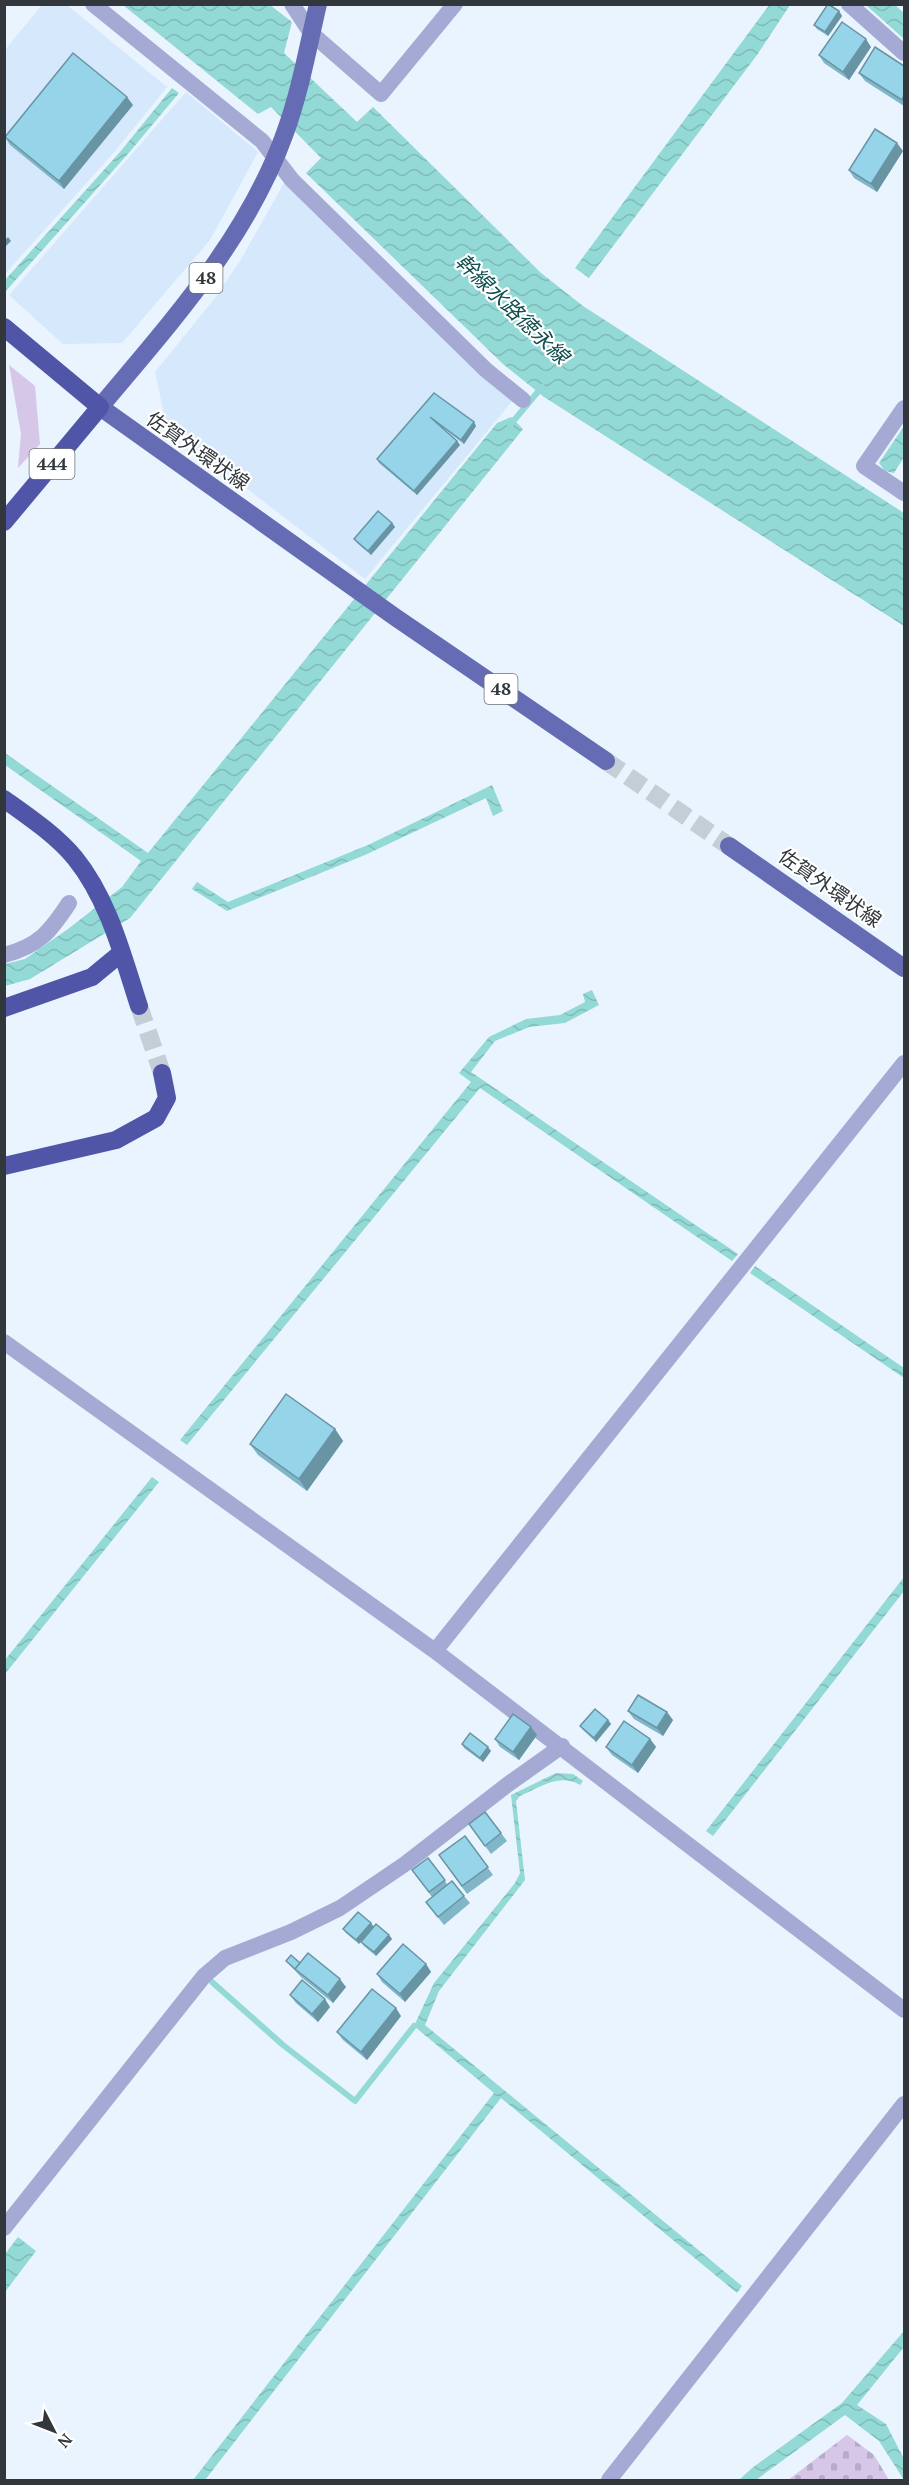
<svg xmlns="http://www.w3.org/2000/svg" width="909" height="2485" font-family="'PT Serif','Noto Sans JP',serif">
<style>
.built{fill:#d6e8fb}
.green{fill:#d6c6e7}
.cemetery{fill:url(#cemetery-stones)}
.water{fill:url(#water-waves)}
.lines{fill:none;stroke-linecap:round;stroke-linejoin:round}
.stream{stroke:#93d9d6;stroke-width:6}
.primary-tunnel{stroke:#c4ced7;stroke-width:18;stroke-dasharray:18 9;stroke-linecap:butt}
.highway-tunnel{stroke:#c4ced7;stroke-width:18;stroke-dasharray:18 9;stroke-linecap:butt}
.street{stroke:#a4aad3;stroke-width:16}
.primary{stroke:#666cb4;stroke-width:18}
.highway{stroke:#5055a7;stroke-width:18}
.wall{fill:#80b6c8}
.shaded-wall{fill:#6894a3}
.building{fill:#95d4e9;stroke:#6894a3;stroke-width:1.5}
.labels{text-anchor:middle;stroke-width:4.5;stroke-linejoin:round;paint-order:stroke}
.shield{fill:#fff;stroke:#707376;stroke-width:1.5}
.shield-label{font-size:18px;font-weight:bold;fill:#32373c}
.street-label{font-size:20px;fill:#32373c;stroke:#fff}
.water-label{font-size:21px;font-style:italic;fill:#13504f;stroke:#fff}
</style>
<defs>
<pattern id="cemetery-stones" width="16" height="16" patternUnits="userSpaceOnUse" patternTransform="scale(1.5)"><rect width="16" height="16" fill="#d6c6e7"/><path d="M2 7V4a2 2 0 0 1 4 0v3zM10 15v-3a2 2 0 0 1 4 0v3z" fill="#b8abc7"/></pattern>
<pattern id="water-waves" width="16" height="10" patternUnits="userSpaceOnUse" patternTransform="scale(1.5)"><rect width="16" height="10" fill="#93d9d6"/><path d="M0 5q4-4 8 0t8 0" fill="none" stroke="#7fbbb9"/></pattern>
</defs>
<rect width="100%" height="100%" fill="#e9f4fe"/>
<!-- built -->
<path class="built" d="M42,5h25l100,82 -51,63 -111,124v-224z
M186,92l72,60 -48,88 -88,103 -59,1 -54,-49z
M284,183l101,99 128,118 -148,179 -198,-151 -12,-56 60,-74 25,-37z"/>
<!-- green -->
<path class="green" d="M9,365l26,21 5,58 -22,24 3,-34z"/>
<!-- cemetery -->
<path class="cemetery" d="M847,2435l27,20 15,25h-101z"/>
<!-- water -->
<path class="water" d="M770,4l20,1 -33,50 -168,223 -14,-10z
M123,5h147l22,17 -8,31 73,69 16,-15 168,166 42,33 321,207v113l-360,-229 -41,-33 -197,-191 15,-15 -50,-51 -13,7z
M866,5h29l9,8v26z
M172,88l7,5 -52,62 -122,137v-12l115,-128z
M511,417l12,12 -393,489 -100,61 -25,7v-22l20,-5 43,-30 54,-42 19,-26 -136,-96v-12l143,100 349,-430z
M904,426v31l-10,16 -9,-2 -6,-8z
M492,785l11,26 -10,5 -7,-18 -121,57 -138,56 -35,-22 5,-7 31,20 140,-57z
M592,990l7,15 -34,18 -36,4 -34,14 -24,31 267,182 -6,7 -252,-173 -293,357 -7,-5 291,-358 -12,-9 30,-36 37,-18 34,-4 25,-13 -2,-8z
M755,1266l149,102v10l-154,-105z
M152,1477l7,5 -154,192v-14z
M904,1577v14l-191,245 -7,-5z
M556,1773l17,1 10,7 -3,4c-21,-12 -39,2 -60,11l-4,5 9,79 -86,111 -14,34 317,261 -5,7 -236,-195 -296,382h-12l301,-387 -80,-67 20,-43 81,-100 5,-10 -9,-78z
M18,2237l18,14 -31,41v-38z
M904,2331v16l-47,58 29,19 18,35v21l-25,-39 -34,-26 -89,65h-17l13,-12 90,-65z"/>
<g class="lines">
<!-- stream -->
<path class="stream" d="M510,425l32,-38
M212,1982l71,63 72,56 59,-75"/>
<!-- primary-tunnel -->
<path class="primary-tunnel" d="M606,761l123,85"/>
<!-- highway-tunnel -->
<path class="highway-tunnel" d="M139,1006l23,67"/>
<!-- street -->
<path class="street" d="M93,4l169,137 30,39 194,190 37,30
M292,4l19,29 70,61 74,-90
M849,4l55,49
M904,408l-40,58 40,27
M4,955c35,-9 46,-23 65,-52
M4,1342l431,309 469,359
M435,1651l469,-588
M4,2228l200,-252 21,-18 66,-26 49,-24 65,-44 102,-79 55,-39
M609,2480l295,-376"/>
<!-- primary -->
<path class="primary" d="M318,4c-10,43 -18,88 -33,129 -38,106 -114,189 -185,274l295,210 211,144
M729,846l175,122"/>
<!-- highway -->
<path class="highway" d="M4,327l96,80 -96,115
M4,799c25,18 52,36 71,59 34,42 48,99 64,148
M4,1008l88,-31 29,-24
M4,1166l112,-26 40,-22 11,-20 -5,-25"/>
</g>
<!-- wall -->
<path class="wall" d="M839,11l3,5 -14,20 -11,-7 -3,-4z
M871,47l-22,33 -25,-17 -5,-8z
M904,66v40l-39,-25 -6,-8z
M133,105l-69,84 -54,-44 -5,-8z
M903,151l-26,41 -23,-14 -5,-8z
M434,393l42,33 -12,18 -22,-17 18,18 -43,50 -38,-32 -2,-4z
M392,523l3,4 -24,28 -14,-12 -3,-4z
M335,1429l8,12 -36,50 -49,-36 -8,-11z
M628,1711l45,9 -10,16 -29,-17z
M608,1720l3,4 -15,18 -13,-12 -3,-4z
M537,1735l-18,25 -19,-13 -5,-8z
M650,1739l6,8 -18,26 -26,-18 -6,-8z
M462,1744l29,7 -8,11 -19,-14z
M469,1824l32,9 6,8 -16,13z
M465,1836l28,39 -26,19 -28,-39z
M428,1858l19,26 17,12 6,7 -26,22 -18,-23 6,-5 -20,-27z
M358,1912l1,32 -13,-11 -3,-4z
M389,1935l3,4 -16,17 -12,-10 -3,-4z
M286,1961l14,2 46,24 -13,16 -32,-26z
M426,1964l5,8 -26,30 -23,-20 -5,-8z
M290,1995l40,12 -12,15 -22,-19z
M401,2016l-34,44 -24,-20 -6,-8z"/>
<!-- shaded-wall -->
<path class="shaded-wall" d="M839,11l3,5 -14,20 -3,-4z
M866,39l5,8 -22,33 -6,-8z
M127,97l6,8 -69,84 -5,-8z
M897,143l6,8 -26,41 -6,-8z
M8,237l3,4 -7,7v-7z
M474,422l2,4 -12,18 -3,-4z
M457,441l3,4 -43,50 -3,-4z
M392,523l3,4 -24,28 -3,-4z
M335,1429l8,12 -36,50 -8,-12z
M667,1712l6,8 -10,16 -6,-8z
M608,1720l3,4 -15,18 -2,-4z
M531,1727l6,8 -18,25 -6,-8z
M650,1739l6,8 -18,26 -6,-8z
M488,1747l3,4 -8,11 -3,-4z
M371,1923l3,4 -15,17 -3,-4z
M389,1935l3,4 -16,17 -2,-4z
M426,1964l5,8 -26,30 -5,-8z
M340,1979l6,8 -13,16 -5,-8z
M325,1999l5,8 -12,15 -6,-8z
M396,2008l5,8 -34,44 -6,-8z"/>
<!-- building -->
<path class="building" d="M828,4l11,7 -14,21 -11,-7z
M842,22l24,17 -23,33 -24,-17z
M875,47l29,19v29l-2,5 -43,-27z
M73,53l54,44 -68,84 -54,-44z
M875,129l22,14 -26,41 -22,-14z
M434,393l40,29 -13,18 -31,-23 27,24 -43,50 -37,-32z
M378,511l14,12 -24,28 -14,-12z
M286,1394l49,35 -36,50 -49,-35z
M638,1695l29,17 -10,16 -29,-17z
M595,1709l13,11 -14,18 -14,-12z
M513,1714l18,13 -18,25 -18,-13z
M624,1721l26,18 -18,26 -26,-18z
M470,1733l18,14 -8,11 -18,-14z
M485,1812l16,21 -16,13 -16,-22z
M465,1836l23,31 -26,19 -23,-31z
M428,1858l17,22 -16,12 -17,-22z
M452,1881l12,15 -26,21 -12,-15z
M358,1912l13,11 -15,17 -13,-11z
M376,1924l13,11 -15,17 -13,-10z
M403,1944l23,20 -26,30 -23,-20z
M308,1953l32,26 -12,16 -33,-26z
M291,1955l9,8 -5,6 -9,-8z
M302,1980l23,19 -13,15 -22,-19z
M372,1989l24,19 -35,44 -24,-20z"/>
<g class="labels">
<!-- shield labels -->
<g class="shield">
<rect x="189.5" y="263" width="33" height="30" rx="4.5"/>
<rect x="29.5" y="449" width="45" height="30" rx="4.5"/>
<rect x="484.5" y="674" width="33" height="30" rx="4.5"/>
</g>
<g class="shield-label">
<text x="206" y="284">48</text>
<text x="52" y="470">444</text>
<text x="501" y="695">48</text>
</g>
<!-- street labels -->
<g class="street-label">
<text transform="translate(198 451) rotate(35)" y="7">佐賀外環状線</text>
<text transform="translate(830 888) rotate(35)" y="7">佐賀外環状線</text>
</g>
<!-- water labels -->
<g class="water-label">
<text transform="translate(512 309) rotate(44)" y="7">幹線水路徳永線</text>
</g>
</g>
<!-- border -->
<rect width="909" height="2485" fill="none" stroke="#32373c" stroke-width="12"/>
<!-- north arrow -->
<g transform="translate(54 2431) rotate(132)" stroke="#ffffff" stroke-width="4.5" paint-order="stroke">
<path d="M0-4.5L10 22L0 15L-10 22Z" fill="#32373c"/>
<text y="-9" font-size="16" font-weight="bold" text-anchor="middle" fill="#32373c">N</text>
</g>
</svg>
